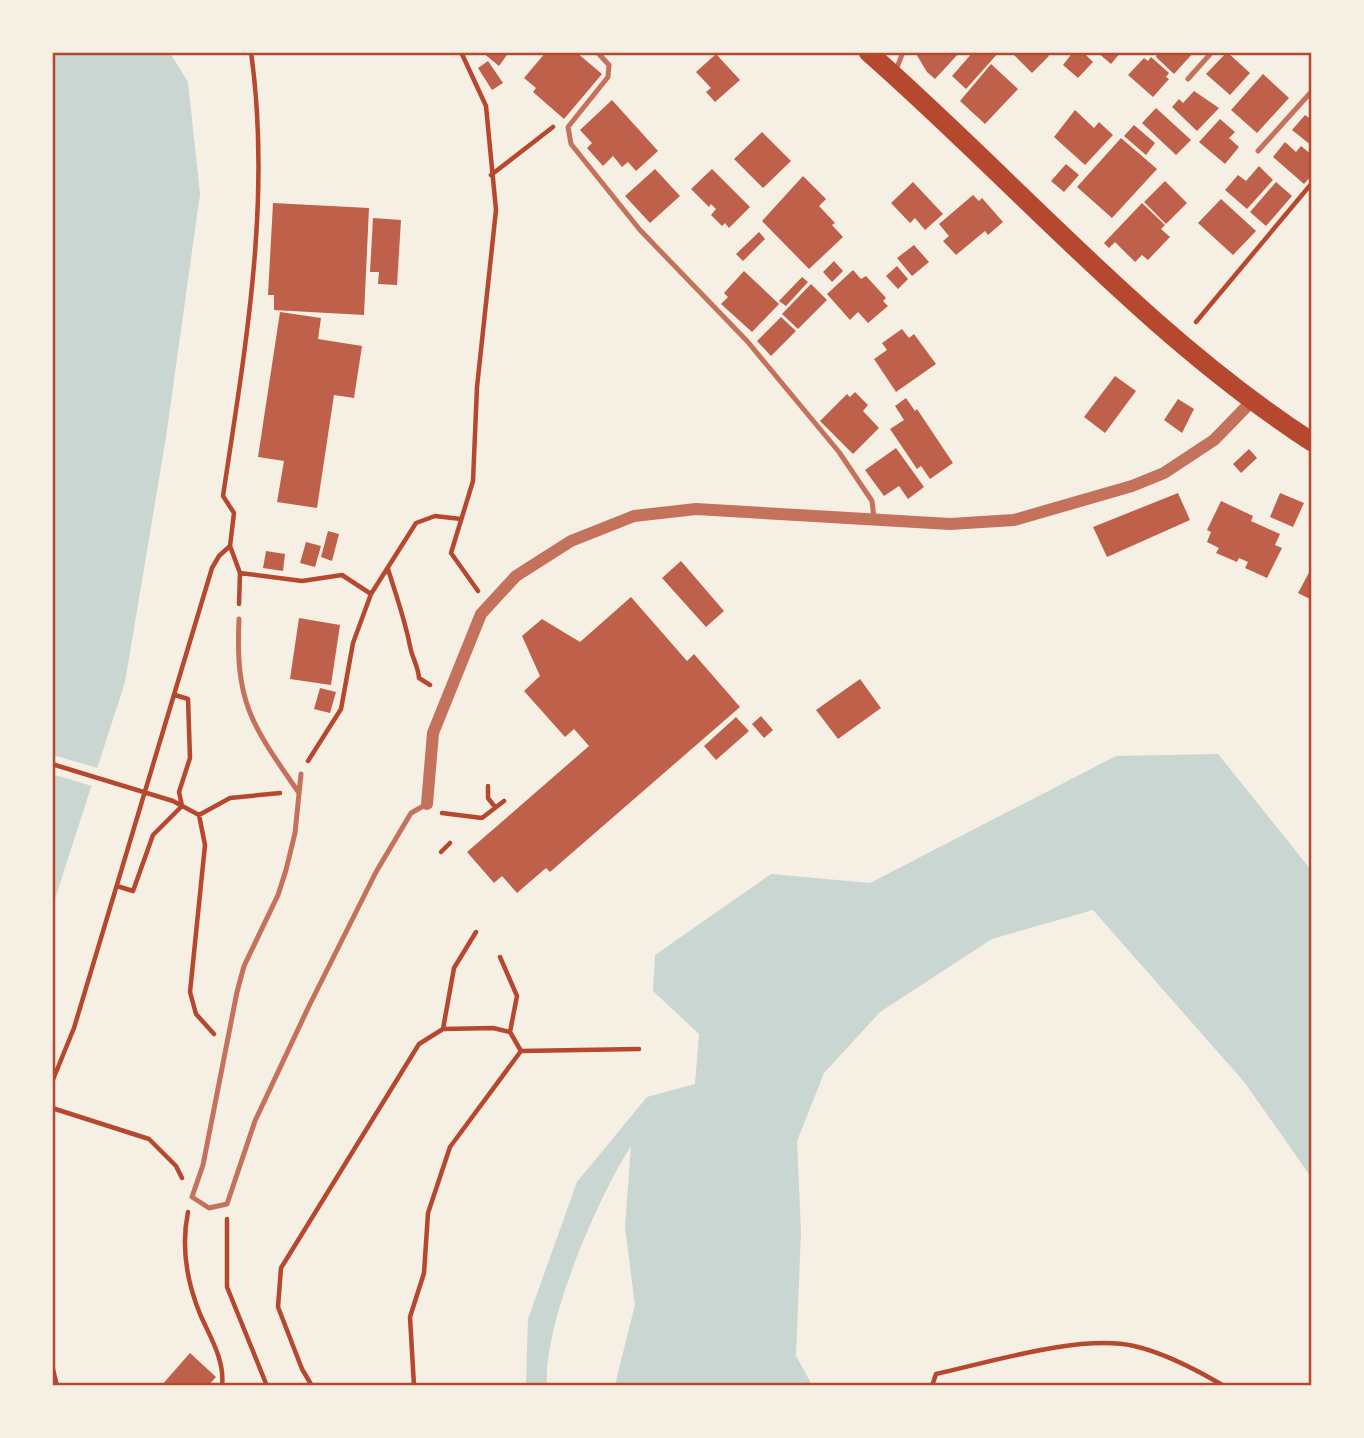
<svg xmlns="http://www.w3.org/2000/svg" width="1364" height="1438" font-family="Inter,sans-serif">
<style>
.water{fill:#c9d6d2}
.pier{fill:#f6efe4}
.building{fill:#bf614a}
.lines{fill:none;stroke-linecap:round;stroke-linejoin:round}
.path{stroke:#b5482f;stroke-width:4.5}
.service{stroke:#c5725c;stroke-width:5}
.tertiary{stroke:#c5725c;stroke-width:12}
.trunk{stroke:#b5482f;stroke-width:19}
.neatline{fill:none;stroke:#b5482f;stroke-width:2.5}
</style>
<rect width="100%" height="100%" fill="#f6efe4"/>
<!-- water -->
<path class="water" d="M53,53h117l18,29 12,112 -34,243 -41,245 -72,223z
M1218,754l93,116v307l-66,-94 -152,-173 -101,29 -112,73 -56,61 -27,68 4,91 -5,124 16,29h-197l20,-80 -10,-78 6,-81c-34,53 -88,178 -84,239h-21l2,-66 49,-137 70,-85 48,-13 4,-50 -46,-43 2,-36 116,-81 99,9 246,-127z"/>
<!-- pier -->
<path class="pier" d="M53,755l48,14 -6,18 -43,-13z"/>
<!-- building -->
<path class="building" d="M482,52h27l-10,14z
M546,52h30l26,22 -38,45 -31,-27 3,-4 -12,-10z
M915,52h45l-25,27 -8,-7z
M973,52h26l-33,37 -14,-13z
M1011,52h35l3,4 -17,17z
M1073,52h10l10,10 -15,16 -15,-13z
M1097,52h24l-10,12z
M1158,52h36l-20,22 -18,-17z
M1227,52l23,21 -20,22 -24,-21z
M716,54l24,26 -25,22 -9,-10 5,-4 -15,-16z
M1151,57l18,16 -3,4 3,2 -16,18 -25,-22 16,-17 4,3z
M488,61l15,22 -11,7 -14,-22z
M991,64l27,25 -33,35 -25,-23z
M1263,74l26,24 -32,35 -26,-23z
M1194,91l25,17 -22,23 -25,-24 7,-8 4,4z
M612,100l46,51 -22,20 -8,-9 -6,5 -9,-11 -10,10 -16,-18 5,-5 -12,-13z
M1156,108l35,32 -15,15 -34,-32z
M1075,110l19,18 5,-6 14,13 -28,30 -31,-28z
M1305,115l7,5v26l-20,-16z
M1220,119l15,13 -6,6 10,9 -14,17 -26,-22z
M1134,125l21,18 -9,12 -22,-19z
M762,132l29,29 -28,27 -29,-29z
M1121,138l36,31 -45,49 -35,-31z
M1285,142l11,10 5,-6 11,9v20l-8,9 -31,-27z
M1066,164l13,11 -15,17 -13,-11z
M1259,166l14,14 -26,29 -22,-19 13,-15 8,6z
M655,169l25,27 -30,27 -25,-27z
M712,169l38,38 -21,21 -4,-5 -3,3 -11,-11 5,-6 -5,-5 -2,3 -18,-18z
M803,176l23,23 -7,7 16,17 -3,2 11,12 -34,32 -47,-48z
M1165,181l22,22 -21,21 -22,-22z
M913,182l30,32 -18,16 -10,-12 -5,5 -19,-20z
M1276,182l16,14 -26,30 -16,-14z
M973,195l6,6 3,-3 21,24 -15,13 -3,-4 -29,24 -13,-14 6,-5 -10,-12z
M1221,199l35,32 -23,24 -35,-32z
M273,203l96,5 -5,107 -90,-5v-15h-6z
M1142,203l23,22 -4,4 9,8 -22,23 -6,-5 -7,7 -20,-20 -6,6 -5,-5z
M373,218l28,2 -4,65 -19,-1 1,-12h-9z
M759,232l6,7 -22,22 -7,-7z
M914,245l15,17 -17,14 -15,-18z
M834,261l9,10 -11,11 -9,-10z
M897,266l11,13 -10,10 -12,-13z
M853,270l8,9 5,-3 20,22 -3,3 5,5 -20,17 -10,-11 -8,8 -23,-26z
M744,271l35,33 -27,28 -31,-28 7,-7 -4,-4z
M802,277l6,5 -22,24 -7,-5z
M811,284l16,16 -29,29 -16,-15z
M280,312l41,6 -3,21 44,7 -8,52 -20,-3 -17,113 -40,-6 7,-41 -26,-4z
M781,317l15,14 -25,25 -14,-15z
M902,329l7,9 5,-4 22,30 -40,28 -22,-33 13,-9 -5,-7z
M1115,376l21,15 -31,42 -21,-16z
M855,392l13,13 -5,6 16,17 -26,26 -33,-33 27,-27 3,3z
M906,398l9,13 2,-2 36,54 -23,16 -9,-13 -4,3 -27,-40 14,-9 -9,-14z
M1178,399l16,10 -12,24 -18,-13z
M896,448l28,39 -16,12 -9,-13 -15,10 -19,-26z
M1249,449l8,9 -16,15 -8,-9z
M1178,493l12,27 -83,37 -14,-30z
M1280,493l24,10 -11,24 -23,-10z
M1221,501l32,15 -2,5 29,13 -5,11 7,3 -15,30 -22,-10 3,-6 -9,-4 -2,4 -21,-9 3,-5 -12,-6 4,-10 -4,-2z
M328,531l11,3 -7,27 -11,-4z
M306,542l15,4 -6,21 -15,-4z
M266,551l19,3 -2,17 -20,-3z
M681,561l43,50 -18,16 -44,-49z
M1312,567v33l-14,-7z
M631,597l56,64 7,-7 46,53 -190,165 -4,-4 -29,25 -15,-17 -8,7 -27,-31 122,-106 -15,-17 -9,8 -41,-46 16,-15 -18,-40 20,-17 38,23z
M299,618l41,7 -9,60 -41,-6z
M860,679l21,29 -43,31 -22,-29z
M320,688l16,4 -6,21 -16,-4z
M761,716l12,14 -9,8 -12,-14z
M736,717l13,14 -33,29 -12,-14z
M190,1353l26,24 -8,9h-47z"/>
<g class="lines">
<!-- path -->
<path class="path" d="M461,52l25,54 10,104 -19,177 -4,94 -22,72 27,38
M491,175l62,-48
M1196,322l116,-139
M230,546l10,27 -1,31
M388,569c8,26 17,51 22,77 2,12 8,19 9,32l11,7
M240,573l62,8 40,-6 29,19 45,-71 19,-7 26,3
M308,761l33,-52 12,-66 18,-49
M52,764l121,37 26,14 6,30 -15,147 6,22 18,20
M488,786v12l7,9
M442,813l40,5 22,-17
M199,815l31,-17 50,-5
M441,852l9,-9
M117,886l16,5 20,-56 29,-29 -3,-14 11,-34 -2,-59 -13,-4
M500,957l17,39 -7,36
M443,1029l11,-61 22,-36
M52,1082l22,-54 138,-460 7,-12 11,-10 4,-33 -11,-17c22,-147 49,-295 28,-444
M52,1108l97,31 27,27 6,12
M188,1212c-7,34 -1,70 12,102 10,23 25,46 22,72
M227,1219v68l40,99
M52,1365l5,21
M312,1386l-10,-17 -24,-62 3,-39 138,-224 24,-15 50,-1 17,4 11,19 118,-2
M414,1386l-4,-69 14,-44 4,-60 22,-66 71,-96
M932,1386l4,-12c54,-12 145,-40 198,-28 31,7 63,24 90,40"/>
<!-- service -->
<path class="service" d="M597,52l12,13 -1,12 -40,50 3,17 69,86 107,111 92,111 33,49 2,18
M896,70l7,-18
M1188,79l24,-27
M1258,151l54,-60
M239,619c-4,85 13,106 60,174
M301,774l-6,59 -9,37 -8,25 -34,71 -7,26 -34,173 -11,32 17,11 18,-4 28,-83 54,-115 67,-134 35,-59 16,-9"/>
<!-- tertiary -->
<path class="tertiary" d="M427,804l6,-71 48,-119 35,-38 55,-35 63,-25 62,-7 254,15 64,-4 118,-34 32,-13 50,-33 38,-39"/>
<!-- trunk -->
<path class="trunk" d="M868,52c148,130 278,282 444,390"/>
</g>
<!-- border -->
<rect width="1364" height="1438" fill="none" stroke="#f6efe4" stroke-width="108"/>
<rect x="54" y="54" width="1256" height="1330" class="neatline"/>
</svg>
